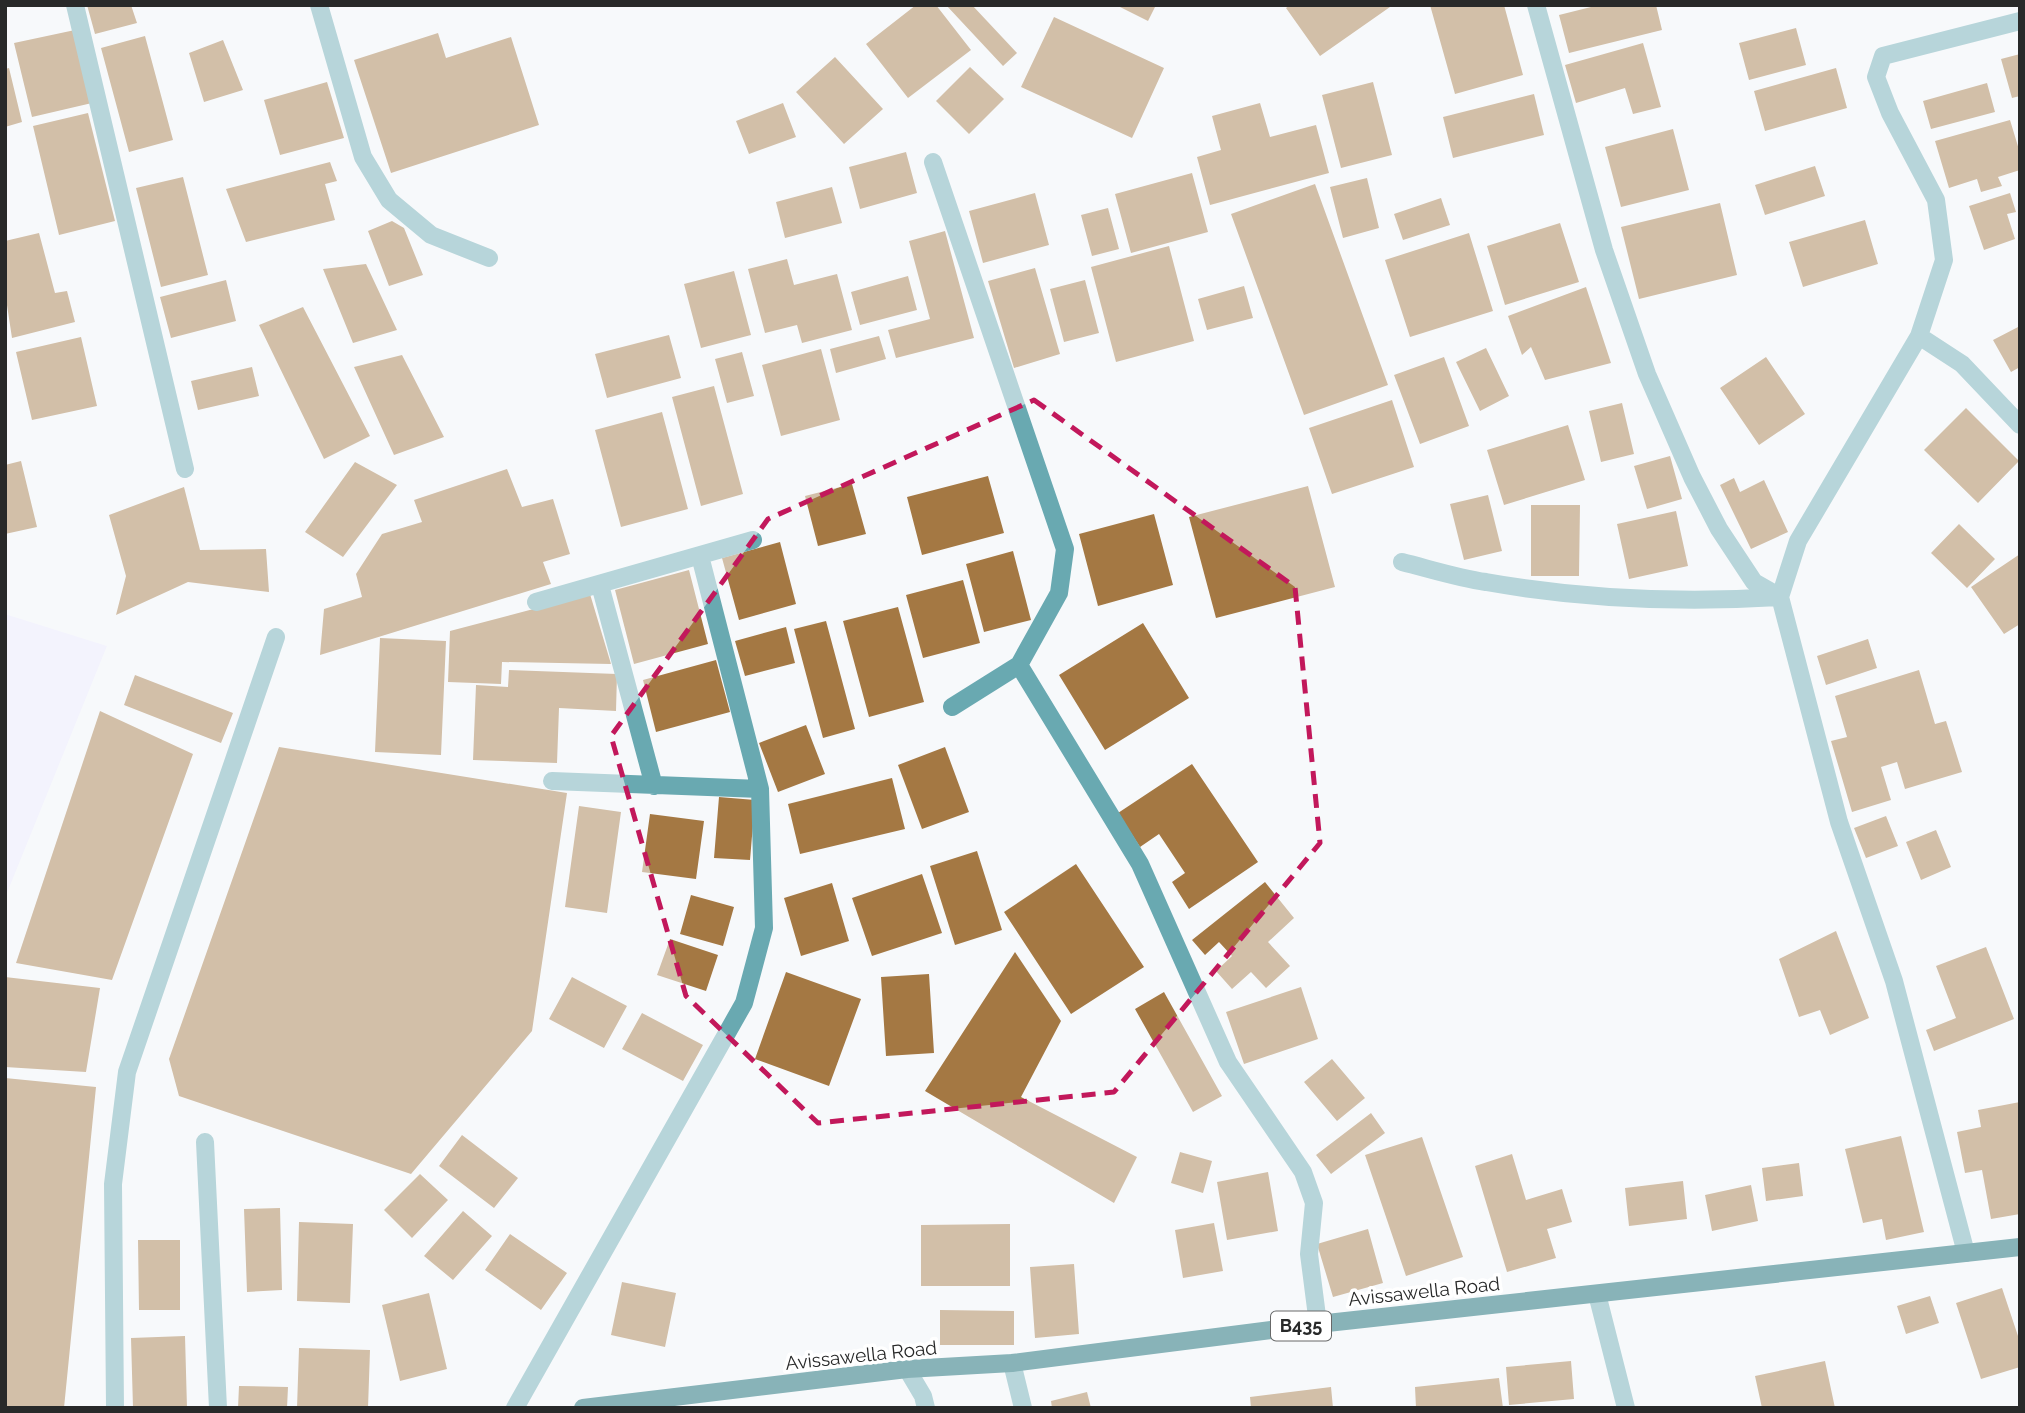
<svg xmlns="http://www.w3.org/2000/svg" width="2025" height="1413" font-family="Raleway,sans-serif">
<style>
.industrial{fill:#eeecfe}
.building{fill:#a47843}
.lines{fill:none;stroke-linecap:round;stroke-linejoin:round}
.lane{stroke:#69a9b1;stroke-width:18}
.street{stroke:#69a9b1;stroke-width:18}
.primary{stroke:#005e67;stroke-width:18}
.marked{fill:none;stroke:#c2185b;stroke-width:5;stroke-dasharray:14 9;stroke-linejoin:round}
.labels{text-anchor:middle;stroke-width:7;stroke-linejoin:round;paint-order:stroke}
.shield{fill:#fff;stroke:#686969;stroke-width:2}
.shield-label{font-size:18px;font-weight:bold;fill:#282929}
.street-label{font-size:19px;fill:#282929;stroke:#fff}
</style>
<rect width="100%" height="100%" fill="#f7f9fb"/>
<!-- industrial -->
<path class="industrial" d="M5,614l102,32 -102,252z"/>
<!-- building -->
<path class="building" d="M87,5h44l6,18 -42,11z
M916,5h20l35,45 -63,48 -42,-54z
M946,5h26l45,48 -14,13z
M1116,5h40l-8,16z
M1290,5h98l2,2 -70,49 -34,-48z
M1430,5h74l19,70 -68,19z
M1599,5h57l6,25 -93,23 -10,-38z
M1054,17l110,51 -32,70 -111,-51z
M1796,28l10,37 -57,15 -10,-37z
M75,30l17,73 -60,14 -18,-74z
M438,33l8,25 65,-21 28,88 -148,48 -37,-113z
M145,36l28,104 -44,12 -28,-104z
M223,40l20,50 -39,12 -15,-49z
M1643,43l18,64 -28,7 -8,-26 -49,15 -11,-38z
M2020,54v42l-8,2 -11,-39z
M835,57l48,52 -39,35 -48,-52z
M970,67l34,32 -35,35 -33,-33z
M9,68l13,54 -17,5v-58z
M1836,68l11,40 -82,23 -11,-40z
M327,82l17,56 -64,17 -16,-55z
M1373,82l19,73 -51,13 -19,-73z
M1987,83l8,29 -64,17 -8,-28z
M1534,94l10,41 -91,23 -10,-41z
M783,103l13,34 -47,17 -13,-33z
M1260,103l10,34 46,-12 13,48 -119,32 -13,-48 24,-7 -9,-34z
M88,113l27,108 -56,14 -26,-109z
M2010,120l10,33v17l-22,7 4,9 -21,6 -4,-13 -28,9 -14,-47z
M1673,129l16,61 -68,17 -16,-60z
M906,152l11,41 -57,16 -11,-42z
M330,162l7,19 -12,3 10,36 -89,22 -20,-53z
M1815,166l10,30 -60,19 -10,-30z
M1192,173l16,59 -77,21 -16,-59z
M183,177l25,98 -47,12 -25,-99z
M1367,178l12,50 -36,10 -13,-51z
M1315,184l73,201 -84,30 -73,-201z
M832,187l10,36 -57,15 -9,-36z
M1035,193l14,52 -66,18 -14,-52z
M2010,193l6,19 -9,2 8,25 -31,11 -15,-44z
M1441,198l9,27 -47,15 -9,-26z
M1720,203l17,72 -98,24 -18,-72z
M1108,208l11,41 -27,7 -11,-41z
M1865,220l13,44 -75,23 -14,-45z
M392,221l12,7 19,47 -34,11 -21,-55z
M1560,223l19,59 -74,23 -18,-59z
M945,231l29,107 -78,20 -8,-28 42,-11 -21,-78z
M39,233l16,60 12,-2 8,31 -63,16 -7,-46v-51z
M1469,233l24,78 -83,26 -25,-77z
M1169,246l25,95 -78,21 -25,-95z
M787,259l7,26 43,-11 15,56 -50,13 -5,-18 -32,8 -17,-64z
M366,264l31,66 -44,13 -30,-74z
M1035,268l25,86 -46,14 -26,-87z
M734,271l17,64 -50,13 -17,-64z
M908,276l9,34 -57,15 -9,-33z
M226,280l10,41 -65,17 -11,-41z
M1085,280l14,53 -35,9 -14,-53z
M1244,286l9,32 -46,12 -9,-31z
M1586,287l25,76 -66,17 -14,-33 -9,8 -14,-39z
M303,307l67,129 -46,23 -65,-134z
M2020,326v41l-9,5 -18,-32z
M669,335l12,43 -74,20 -12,-44z
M879,336l7,23 -50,14 -6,-24z
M81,337l16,69 -65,14 -16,-68z
M1486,348l23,48 -29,15 -24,-49z
M821,349l19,71 -59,16 -19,-71z
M742,352l12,44 -27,7 -12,-44z
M402,355l42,82 -50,18 -40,-88z
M1444,357l25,69 -49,18 -26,-69z
M1766,357l39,57 -46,31 -39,-57z
M252,367l7,29 -61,14 -7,-29z
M714,386l29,108 -42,12 -29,-109z
M1392,400l22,67 -82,27 -23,-66z
M1622,403l12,51 -33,8 -12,-51z
M1966,408l53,53 -41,42 -54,-53z
M662,412l26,97 -67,18 -26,-97z
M1568,425l17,55 -81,25 -17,-55z
M1670,456l12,43 -35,10 -13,-43z
M21,461l16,66 -32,7v-69z
M355,462l42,23 -54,72 -38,-25z
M507,469l15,38 31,-8 17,55 -27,8 8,22 -231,71 4,-46 38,-12 -6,-23 26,-40 40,-12 -8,-22z
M988,476l16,57 -82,22 -15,-58z
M1734,478l6,14 24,-12 24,52 -37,17 -31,-64z
M852,484l14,50 -48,12 -13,-50z
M1308,486l27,101 -119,31 -27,-101z
M184,487l16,63 66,-1 3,43 -81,-10 -72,33 10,-39 -17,-61z
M1488,495l14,56 -38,9 -14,-56z
M1531,505h49l-1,71h-48z
M1676,511l12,55 -59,13 -12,-55z
M1154,514l19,71 -75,21 -19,-72z
M1959,524l36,35 -28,29 -36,-35z
M780,542l16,62 -57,16 -17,-62z
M1013,551l18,69 -47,12 -18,-68z
M2020,554v70l-16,10 -33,-47z
M689,570l19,74 -74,20 -19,-74z
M963,580l17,63 -57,15 -17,-63z
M590,594l21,70 -109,-2 -1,22 -53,-2 2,-51z
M898,607l26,95 -55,15 -26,-96z
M826,621l29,108 -32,9 -29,-109z
M1143,623l46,75 -84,52 -46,-75z
M786,627l9,36 -50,13 -10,-35z
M380,638l66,3 -5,114 -66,-3z
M1868,639l9,29 -51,17 -9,-29z
M716,660l14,52 -74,20 -13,-52z
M509,670l108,4 -1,37 -57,-3 -2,55 -84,-3 3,-75 32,2z
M1919,670l16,54 11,-3 16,51 -57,17 -8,-27 -16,5 10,33 -39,12 -21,-71 16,-4 -12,-41z
M135,675l98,38 -12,30 -97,-38z
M100,711l93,43 -81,226 -96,-17z
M806,725l19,49 -47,18 -19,-49z
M279,747l288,46 -35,238 -121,143 -232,-78 -10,-37z
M945,747l24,65 -47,17 -24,-64z
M1192,764l66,98 -69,47 -17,-27 13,-9 -26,-39 -19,13 -22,-34z
M892,778l13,51 -105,25 -12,-50z
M719,797l36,3 -5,60 -36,-2z
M579,806l42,6 -14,101 -42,-6z
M650,814l54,7 -8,58 -54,-7z
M1886,816l12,30 -32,12 -12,-30z
M1936,830l15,37 -30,13 -15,-38z
M977,851l25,79 -47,15 -25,-79z
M1076,864l68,103 -73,47 -67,-102z
M922,874l20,59 -70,23 -20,-58z
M1265,882l29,36 -26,24 22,24 -24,22 -15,-16 -19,17 -16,-18 16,-15 -13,-14 -14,13 -13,-15z
M832,883l17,58 -48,15 -17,-58z
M691,895l43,12 -11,39 -43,-12z
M1836,931l33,87 -39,17 -10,-25 -21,7 -20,-58z
M670,939l48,16 -12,36 -49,-16z
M1986,947l28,72 -80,32 -8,-21 30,-12 -20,-52z
M1015,952l46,69 -40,76 116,60 -23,46 -189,-112z
M786,972l75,27 -32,87 -74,-27z
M929,974l5,79 -48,3 -5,-79z
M5,977l95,11 -14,84 -81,-5z
M572,977l55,29 -23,42 -55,-29z
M1301,987l17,52 -74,25 -18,-52z
M1164,992l58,104 -29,16 -58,-103z
M642,1013l61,32 -20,36 -61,-32z
M1332,1059l33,39 -28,23 -33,-39z
M5,1078l91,9 -32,321h-59z
M2020,1102v112l-29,5 -9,-49 -17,3 -8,-41 24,-5 -3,-17z
M1371,1113l14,20 -54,41 -15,-19z
M462,1135l56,43 -24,30 -55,-42z
M1901,1136l23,96 -38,8 -4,-21 -19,4 -18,-74z
M1422,1137l41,120 -57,19 -41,-121z
M1180,1152l32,9 -9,32 -32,-10z
M1512,1154l14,46 36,-11 10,33 -25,7 9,29 -49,14 -32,-106z
M1799,1163l4,33 -37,5 -4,-33z
M1268,1172l10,59 -51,9 -10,-58z
M420,1174l28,26 -36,38 -28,-28z
M1683,1181l4,38 -58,7 -4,-38z
M1751,1185l7,36 -46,10 -7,-36z
M280,1208l2,82 -35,2 -3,-83z
M463,1211l29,25 -39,44 -29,-24z
M299,1222l54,2 -3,79 -53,-2z
M1214,1223l9,48 -40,7 -8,-48z
M1010,1224v62h-89v-61z
M1368,1229l15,54 -50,14 -16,-53z
M510,1234l57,39 -26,37 -56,-40z
M138,1240h42v70h-41z
M1074,1264l5,70 -44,4 -5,-71z
M622,1282l54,11 -11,54 -54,-12z
M2002,1288l18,54v25l-39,12 -25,-76z
M429,1293l18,76 -47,12 -18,-76z
M1930,1296l9,27 -33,11 -9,-28z
M940,1310l74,1v34h-74z
M185,1336l2,72h-54l-2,-70z
M299,1348l71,2 -2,58h-71z
M1571,1361l3,38 -65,6 -3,-38z
M1825,1361l10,47h-73l-7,-32z
M1499,1378l4,30h-87l-1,-21z
M239,1386l49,1 -1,21h-49z
M1331,1387l2,21h-82l-1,-11z
M1087,1392l4,16h-39l-1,-7z"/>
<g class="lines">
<!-- lane -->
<path class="lane" d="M205,1142l13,266"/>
<!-- street -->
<path class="street" d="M75,5l110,464
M319,5l44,152 26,43 42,35 58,23
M1536,5l68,245 43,124 45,103 27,52 35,53 26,15 18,-56 121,-205 25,-76 -8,-60 -46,-87 -14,-36 7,-21 137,-35
M933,162l132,387 -6,44 -40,72 -67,42
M1919,336l43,28 58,61
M1402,562c28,7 56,16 84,20 96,17 197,21 294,15l59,225 55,159 72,272
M600,585l54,201
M536,602l217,-62
M1019,665l121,199 88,198 75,110 11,31 -5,51 9,70
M552,781l208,8
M1597,1294l29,114
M1012,1363l11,45
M907,1369l16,27 3,12
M115,1408l-2,-224 14,-112 149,-435
M515,1408l229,-405 20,-75 -4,-139 -60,-233"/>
<!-- primary -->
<path class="primary" d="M583,1408l324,-39 105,-6 306,-39 702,-77"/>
</g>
<!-- marked area -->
<path d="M0 0H2025V1413H0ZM1034,400l261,187 25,256 -206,249 -296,31 -132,-127 -75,-260 157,-217z" fill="#f7f9fb" fill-opacity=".55" fill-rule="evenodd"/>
<path class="marked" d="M1034,400l261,187 25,256 -206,249 -296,31 -132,-127 -75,-260 157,-217z"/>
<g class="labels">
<!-- shield labels -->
<rect class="shield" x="1271" y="1311.5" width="60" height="29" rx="5"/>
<g class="shield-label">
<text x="1301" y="1332">B435</text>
</g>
<!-- street labels -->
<g class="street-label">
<text transform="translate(1424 1291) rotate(-6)" y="7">Avissawella Road</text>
<text transform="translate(861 1355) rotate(-6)" y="7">Avissawella Road</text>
</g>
</g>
<!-- border -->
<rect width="2025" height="1413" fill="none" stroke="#282929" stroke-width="14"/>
</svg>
